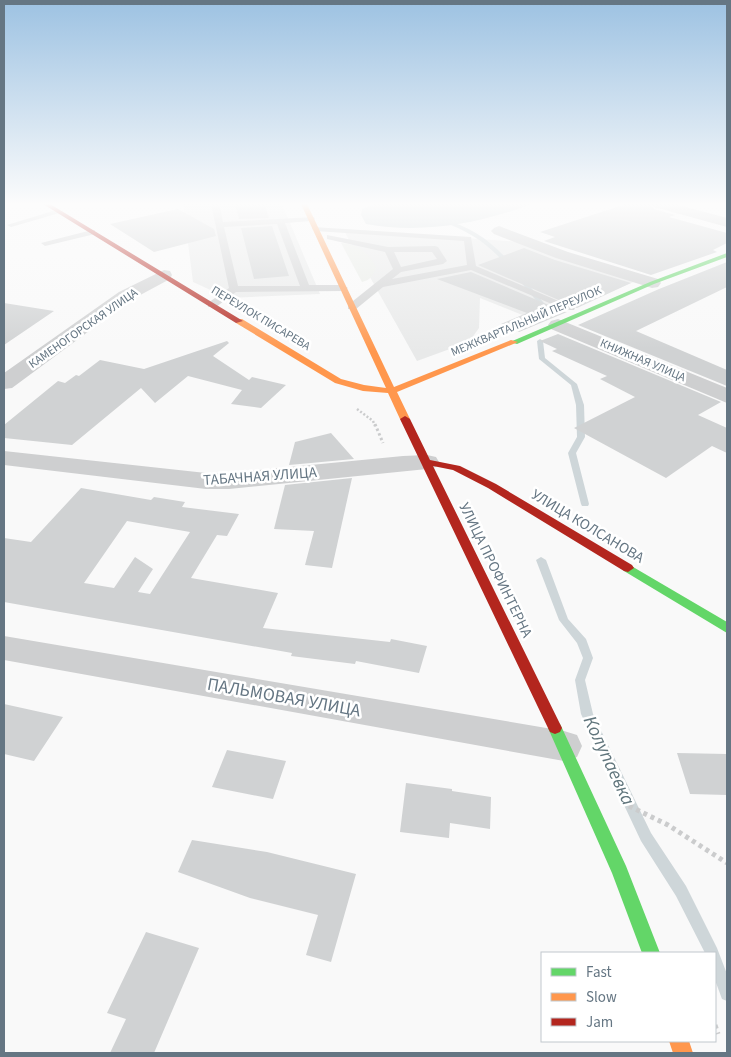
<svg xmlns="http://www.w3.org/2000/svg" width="731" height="1057" font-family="'Source Sans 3',sans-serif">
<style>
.built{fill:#e8e9e9}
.green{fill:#e8ebe6}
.water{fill:#ced6d9}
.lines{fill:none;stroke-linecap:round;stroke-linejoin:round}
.stream{fill:#ced6d9;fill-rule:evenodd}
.building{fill:#d0d2d3;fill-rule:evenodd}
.path-far2{stroke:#cbcccd;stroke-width:2.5;stroke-dasharray:2 2;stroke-linecap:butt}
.path-far1{stroke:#cbcccd;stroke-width:3;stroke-dasharray:2.5 2.5;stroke-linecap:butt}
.path{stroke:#cbcccd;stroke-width:5;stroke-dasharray:4 4;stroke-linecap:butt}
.lane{fill:#cecfd0;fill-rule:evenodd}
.street{fill:#cecfd0;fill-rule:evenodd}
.fast{fill:#63d668;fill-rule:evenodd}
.slow{fill:#ff974d;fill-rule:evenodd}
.jam{fill:#b3261e;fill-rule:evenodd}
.labels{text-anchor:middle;stroke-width:5;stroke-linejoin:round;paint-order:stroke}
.far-street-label{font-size:12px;fill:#657683;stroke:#fff}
.street-label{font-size:15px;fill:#657683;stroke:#fff}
.near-street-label{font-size:18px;fill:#657683;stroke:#fff}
.near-water-label{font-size:19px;font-style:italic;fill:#60757c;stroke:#fff}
</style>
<rect width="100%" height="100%" fill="#f9f9f9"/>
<!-- built -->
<path class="built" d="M183,204h99l38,90 -92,4 -35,-16z
M343,229l177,13 116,39 -96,41 -60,-24 -1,30 -10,14 -52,19z"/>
<!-- green -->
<path class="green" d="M341,243c18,1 26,9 35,24 -3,8 -5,13 -14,15z"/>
<!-- water -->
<path class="water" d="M375,204h153l1,1c-51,19 -109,29 -163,19l-5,-9 1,-6z"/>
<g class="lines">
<!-- stream -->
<path class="stream" d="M445,220c27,7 49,23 67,45l-1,1h-4c-17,-21 -38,-35 -64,-44v-1z
M519,278h4l25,30v2h-4l-25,-30z
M540,339l3,2 2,17 32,26 7,21 1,32 -9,16 13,51 -1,2h-6l-1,-2 -13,-51 9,-16 -1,-32 -5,-20 -32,-26 -2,-18z
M541,557l5,3 22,59 18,20 7,19 -8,22 8,34 58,119 35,53 31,62 10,26v27l-5,-2 -7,-19v-27h-10l-29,-57 -35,-55 -60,-127 -6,-34 8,-22 -6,-15 -18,-23 -23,-60z"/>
</g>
<!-- building -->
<path class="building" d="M235,204h29l5,14 -30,1z
M626,204h24l4,5 21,6 -6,2 58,16v10l-14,7 4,2 -66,23 -107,-34 11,-4 -15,-5z
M178,209l36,20 2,7 -62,16 -44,-28z
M272,226l17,50 -35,3 -13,-51z
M524,248l31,12 76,23 -54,25 -99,-43z
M727,262v25l-91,44 91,39v16l-149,-61 81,-36z
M471,272l94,40h2l-48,20 -18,-8 26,-11 -90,-34z
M4,303l50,8 -50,34z
M558,334l163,68 -23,13 29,13v25l-15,-7 -46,32 -92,-50 61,-31 -35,-18 7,-3 -55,-25 5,-2 -17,-8z
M227,341l2,2 -16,13 36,24 3,-3 34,8 -25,23 -30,-4 11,-14 -54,-14 -33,27 -14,-15 -69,57 -68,-7v-13l54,-44 7,2 11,-8 3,1 21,-16 44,9z
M331,433l23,26 -65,6 6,-23z
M352,478l-20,90 -27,-3 9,-34 -40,-2 11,-44z
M81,488l70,12 3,-3 31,5 -3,5 57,7 -12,22 -10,-1 -26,43 87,15 -15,35 127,14 1,-3 36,7 -8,27 -63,-12 -1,3 -64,-8 1,-3 -288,-51v-64l27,4zM127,521l63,11 -40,62 -12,-2 15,-23 -18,-12 -21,31 -30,-5z
M4,704l59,13 -29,44 -30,-7z
M227,750l59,11 -13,38 -61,-12z
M677,753l50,1v41l-37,-1z
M406,783l46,6v2l39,6 -1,32 -40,-6 -1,15 -49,-6z
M192,840l75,12 89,22 -25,88 -25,-7 12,-40 -68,-17 -72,-26z
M146,932l53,16 -45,105h-44l16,-34 -19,-6z"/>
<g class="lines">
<!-- path-far2 -->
<path class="path-far2" d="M357,409l16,12 2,5"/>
<!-- path-far1 -->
<path class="path-far1" d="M375,424l8,19"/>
<!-- path -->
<path class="path" d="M629,806l39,19 59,38
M715,1025l3,9"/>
<!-- lane -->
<path class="lane" d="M211,204h8l4,18 91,-5 1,2 -4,2 -26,2 24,62h34l5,3 -5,3 -107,1 -20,15h-8v-4l21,-15zM277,224l23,62h-62l-14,-59z
M56,210l7,2 -52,15 -4,-2z
M313,227l158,10 5,29 99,42 -1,2h-8l-95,-40 -88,17 -27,22h-8v-4l45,-36 -8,-17 -58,-13v-4l61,12 47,-1 3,1 9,14 -4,3 -42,8 -9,7 75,-14 -3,-24 -148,-10 -4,-2zM394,252h38l5,7 -36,8z
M92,230h3v4l-50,12 -4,-3z"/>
<!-- street -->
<path class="street" d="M652,204h23l52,14v9l-73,-20z
M499,226l69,26 90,27 3,4 -3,4 -6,1 -96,-30 -62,-24 -3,-3 3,-3z
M164,270l6,1 2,4 -2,4 -39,21 -119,88 -8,1v-16l115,-81z
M558,319l169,69v15l-176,-74 -3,-4 3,-4z
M4,451l202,22h23l174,-17 24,-1 9,2 3,5 -3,5 -9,2 -198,20h-23l-202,-24z
M4,636l560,95 13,4 5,11 -5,11 -13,4 -560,-101z"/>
<!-- fast -->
<path class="fast" d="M727,253v4l-73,27 -137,60 -7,-2 140,-60z
M628,564l99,58v11l-103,-62 -2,-3z
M555,722l5,2 2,4 64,138 34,87h-18l-30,-80 -64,-145 2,-4z"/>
<!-- slow -->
<path class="slow" d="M301,204h6l87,183 117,-47 7,2 -121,50 13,27 -5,3 -5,-3 -12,-26 -25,-2 -28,-8 -99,-60v-4h6l99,60 23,6 22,3z
M669,1041h20l4,12h-20z"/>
<!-- jam -->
<path class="jam" d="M43,204h7l193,117 -7,2z
M405,416l5,3 20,41 30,6 36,18 136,81 2,3 -6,4 -4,-1 -136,-83 -35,-18 -20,-4 129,262 -2,4 -5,2 -5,-2 -2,-4 -148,-309z"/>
</g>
<!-- sky -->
<linearGradient id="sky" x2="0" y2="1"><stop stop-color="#9dc2e2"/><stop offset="0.58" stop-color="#fcfcfc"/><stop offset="1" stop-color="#fcfcfc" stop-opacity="0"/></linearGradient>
<rect width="731" height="352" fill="url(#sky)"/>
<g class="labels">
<!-- far-street labels -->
<g class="far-street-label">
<text transform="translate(261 318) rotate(31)" y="4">ПЕРЕУЛОК ПИСАРЕВА</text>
<text transform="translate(526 321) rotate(-23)" y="4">МЕЖКВАРТАЛЬНЫЙ ПЕРЕУЛОК</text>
<text transform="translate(83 328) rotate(-35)" y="4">КАМЕНОГОРСКАЯ УЛИЦА</text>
<text transform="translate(643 360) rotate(23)" y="4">КНИЖНАЯ УЛИЦА</text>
</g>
<!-- street labels -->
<g class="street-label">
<text transform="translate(260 476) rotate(-4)" y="5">ТАБАЧНАЯ УЛИЦА</text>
<text transform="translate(588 526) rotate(31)" y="5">УЛИЦА КОЛСАНОВА</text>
<text transform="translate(496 570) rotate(64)" y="5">УЛИЦА ПРОФИНТЕРНА</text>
</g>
<!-- near-street labels -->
<g class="near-street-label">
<text transform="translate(284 697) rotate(10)" y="6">ПАЛЬМОВАЯ УЛИЦА</text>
</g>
<!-- near-water labels -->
<g class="near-water-label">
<text transform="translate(610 760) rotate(65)" y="7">Колупаевка</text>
</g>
</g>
<!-- border -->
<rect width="731" height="1057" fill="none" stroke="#657683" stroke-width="10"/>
<!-- legend -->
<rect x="541" y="952" width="175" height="90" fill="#ffffff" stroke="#c1c8cd"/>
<rect x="551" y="968" width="25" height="8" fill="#63d668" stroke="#c1c8cd"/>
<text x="586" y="977" font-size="15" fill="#657683">Fast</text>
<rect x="551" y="993" width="25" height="8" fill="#ff974d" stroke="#c1c8cd"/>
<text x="586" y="1002" font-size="15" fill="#657683">Slow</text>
<rect x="551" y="1018" width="25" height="8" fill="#b3261e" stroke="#c1c8cd"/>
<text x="586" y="1027" font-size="15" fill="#657683">Jam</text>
</svg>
